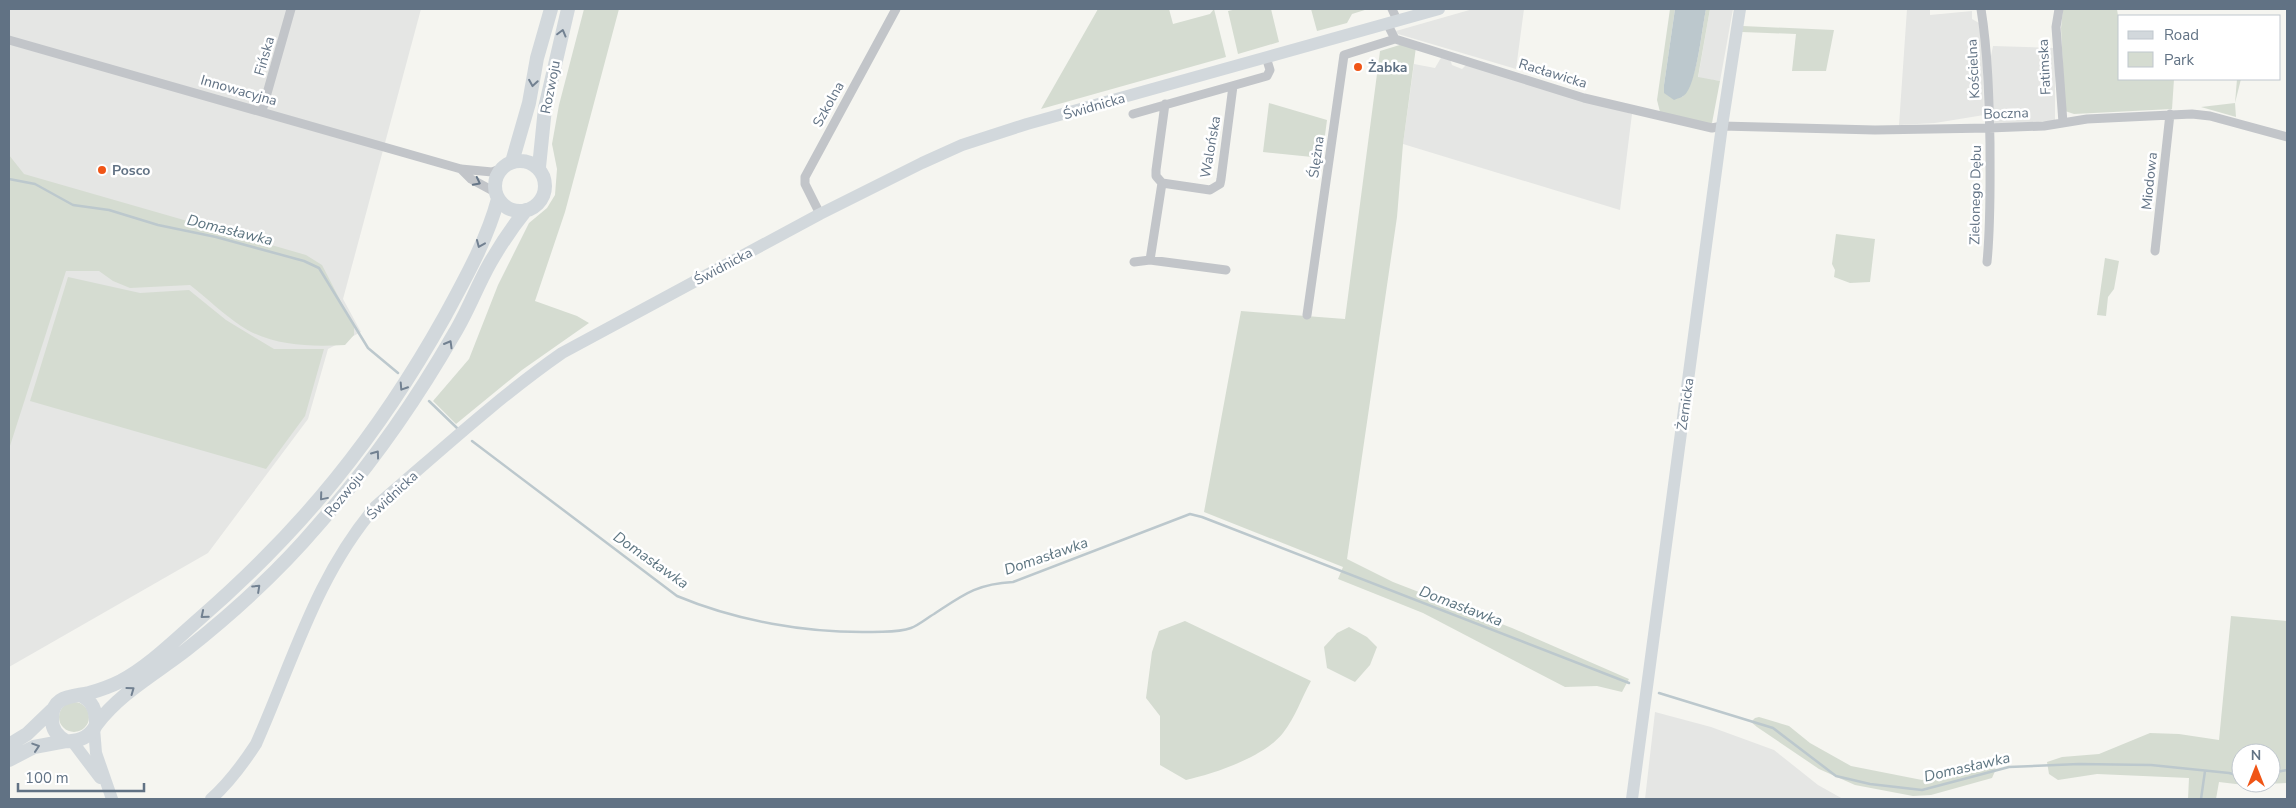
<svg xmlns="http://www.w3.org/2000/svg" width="2296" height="808" font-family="'Nunito Sans',sans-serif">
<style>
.built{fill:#e5e6e4}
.green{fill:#d5dcd1;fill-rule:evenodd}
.water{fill:#bcc8cd}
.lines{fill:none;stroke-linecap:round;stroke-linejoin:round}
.stream{stroke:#bcc8cd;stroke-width:2.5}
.street{stroke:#c2c5c9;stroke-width:9}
.secondary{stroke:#d2d8dc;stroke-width:12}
.primary{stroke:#d2d8dc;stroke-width:14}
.oneway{stroke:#728191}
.oneway2{stroke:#667687}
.poi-dot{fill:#f05516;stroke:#fff;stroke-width:2}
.labels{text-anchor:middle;stroke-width:5;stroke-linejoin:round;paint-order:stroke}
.street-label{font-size:14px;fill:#617284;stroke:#fff}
.poi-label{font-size:14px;font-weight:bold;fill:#617284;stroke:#fff;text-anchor:start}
.water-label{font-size:15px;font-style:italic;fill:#5d7581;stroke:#fff}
</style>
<rect width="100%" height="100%" fill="#f5f5f0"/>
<!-- built -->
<path class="built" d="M9,9h412l-78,290 18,33 -33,17 -20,70 -100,134 -199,114z
M1473,9h51l-8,60 -118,-35 -2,-3z
M1710,9h23l-13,72 -22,-3z
M1907,9h23v6l42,-4v8l7,4 4,36 1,56 -49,8 -36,2z
M1993,46l62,2v73l-60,3 -4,-5v-63z
M1442,56l8,3 2,6 10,4 5,-5 165,50 -12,96 -217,-66 11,-80 21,4z
M1655,712l56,15 63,23 44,35 25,14h-198z"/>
<!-- green -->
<path class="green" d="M584,9h35l-54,203 -30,89 42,15 12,7 -67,47 -66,54 -23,-23 36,-42 29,-74 31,-62 18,-15 8,-13 2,-26 -5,-25 7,-39z
M1098,9h71l4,15 37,-10 4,-5 12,48 -185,52z
M1237,9h34l8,33 -41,12 -10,-43z
M1311,9h57l-16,5 -5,9 -30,8z
M1670,9h5l-11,76 18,12c16,-16 19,-65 24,-88h4l-12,68 22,4 -8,42 -3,1 -49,-12 -3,-12z
M2063,9h54l3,20v50h54l-2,30 -98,5 -9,-3 -4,-83z
M1743,26l91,4 -8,41h-34l4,-37 -54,-2z
M1403,44l13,3 -13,97 -6,73 -50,342 46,23 119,46 117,51 -7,13 -25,-6 -32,1 -142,-74 -85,-34 5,-12 -139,-55 37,-201 104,8 35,-268z
M2237,79h4l-6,24 1,14 -35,-10 34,-4z
M1269,103l58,17 -5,38 -59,-6z
M9,155l15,19 282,81 16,10 32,62v8l-9,10c-35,2 -74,1 -104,-19 -18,-12 -34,-28 -51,-41l-60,3 -17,-7 -14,-10h-33l-57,178z
M1836,234l39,5 -5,43 -20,1 -16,-6 1,-7 -3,-6z
M2105,258l14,3 -5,28 -6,8 -2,19 -9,-1z
M68,277l72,16 49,-3 37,30 48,29h50l-19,67 -39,53 -236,-68z
M2231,616l56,5v162l-43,2 -25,-3 -3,17h-28l1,-21 -92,-4 -39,6 -9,-6 -2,-12 15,-5 37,-3 51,-21 29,1 40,6zM2241,753h30v30h-30z
M1185,621l126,60c-9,16 -16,37 -28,52 -19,24 -67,40 -97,47l-26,-15v-49l-14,-18 6,-46 7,-21z
M1349,627l18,10 10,10 -7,18 -15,17 -28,-14 -3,-21 13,-14z
M59 717a15 15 0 1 1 30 0a15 15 0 1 1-30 0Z
M1759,717l30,9 21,17 41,23 71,14 62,-16 12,5 -4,9 -61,17 -18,1 -58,-11 -36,-16 -62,-42 -6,-5 4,-4z"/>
<!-- water -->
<path class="water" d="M1675,9h31c-4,19 -9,69 -19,83 -3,5 -8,6 -13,8l-10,-7v-8z"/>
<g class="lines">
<!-- stream -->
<path class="stream" d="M9,179l26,5 38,21 36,5 49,15 58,12 88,24 15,7 49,80 30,25
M429,401l28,27
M472,441l205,155c60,25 129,37 193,36 14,-1 28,1 41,-4 8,-3 16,-10 23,-14 29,-19 42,-30 79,-32l177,-68 12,3 427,166
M1659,693l114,35 63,48 34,8 52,6 87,-23 70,-3 72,1 78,8 12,3
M2271,773l16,-3
M2201,799l4,-28"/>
<!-- street -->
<path class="street" d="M1392,9l5,11
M1981,9c7,44 8,89 9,134 0,40 1,79 -3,119
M2059,9l-3,18 7,96
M1387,23l8,16 189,59 128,30 10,-2 153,4 114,-2 55,-2 43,-7 105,-5 18,2 77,21
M9,40l452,129 31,3 11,-4
M1165,104l-9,66v6l6,7 48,7 10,-6 1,-5 12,-93
M262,111l29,-102
M1133,114l134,-38 3,-6 -4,-13
M461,169l10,10 24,13
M820,214l-15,-30v-7l91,-168
M2155,251l15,-137
M1150,260l12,-77
M1134,262l16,-2 76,10
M1307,315l37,-260 51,-16"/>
<!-- secondary -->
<path class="secondary" d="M94,728l2,25 16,46
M72,741l28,37
M211,799c18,-16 32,-35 45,-55 37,-83 60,-168 120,-238 61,-52 120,-107 186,-153l258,-139 102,-51 40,-18 65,-21 412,-115
M1632,799l90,-673 18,-117"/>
<!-- primary -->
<path class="primary" d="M495 186a25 25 0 1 1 50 0a25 25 0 1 1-50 0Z
M512,162l17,-59 8,-45 14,-49
M539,167l6,-59 23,-99
M80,695c13,6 16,15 16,30 -6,12 -17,17 -30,16 -9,-5 -14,-12 -14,-21 -1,-25 20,-23 37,-27 11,-3 22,-7 32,-12 28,-15 53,-40 77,-61 104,-90 180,-184 247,-304 20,-37 42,-76 53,-117
M96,725c24,-32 59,-51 90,-75 48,-38 93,-79 132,-125 52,-59 97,-123 136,-191 14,-23 23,-48 36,-71 11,-19 23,-37 36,-53
M9,745l18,-11 25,-24
M9,760l25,-13 32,-6"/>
</g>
<!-- one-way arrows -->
<defs><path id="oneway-chevron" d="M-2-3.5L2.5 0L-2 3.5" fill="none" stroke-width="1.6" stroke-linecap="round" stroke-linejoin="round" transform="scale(1.25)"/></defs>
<g class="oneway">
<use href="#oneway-chevron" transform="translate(562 33) rotate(-75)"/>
<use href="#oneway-chevron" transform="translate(533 83) rotate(99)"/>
<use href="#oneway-chevron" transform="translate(480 244) rotate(113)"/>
<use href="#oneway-chevron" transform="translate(449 344) rotate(-60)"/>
<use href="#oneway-chevron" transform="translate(403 387) rotate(123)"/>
<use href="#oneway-chevron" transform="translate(376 454) rotate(-54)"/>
<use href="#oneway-chevron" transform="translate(323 497) rotate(130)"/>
<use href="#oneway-chevron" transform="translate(257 588) rotate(-43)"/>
<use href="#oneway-chevron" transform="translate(204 615) rotate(140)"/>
<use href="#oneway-chevron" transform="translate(131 690) rotate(-36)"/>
<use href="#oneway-chevron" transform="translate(36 747) rotate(-18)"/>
</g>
<use class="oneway2" href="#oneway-chevron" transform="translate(477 182) rotate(27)"/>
<!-- markers -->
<g class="poi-dot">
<circle cx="1358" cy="67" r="5"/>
<circle cx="102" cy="170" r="5"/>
</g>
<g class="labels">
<!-- street labels -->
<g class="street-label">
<text transform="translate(264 56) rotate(-74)" y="5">Fińska</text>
<text transform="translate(2044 67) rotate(-93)" y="5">Fatimska</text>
<text transform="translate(1973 69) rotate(-93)" y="5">Kościelna</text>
<text transform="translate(1553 73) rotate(17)" y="5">Racławicka</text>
<text transform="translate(550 87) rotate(-79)" y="5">Rozwoju</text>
<text transform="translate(239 90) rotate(16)" y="5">Innowacyjna</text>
<text transform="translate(828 104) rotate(-61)" y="5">Szkolna</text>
<text transform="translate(1094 106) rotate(-16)" y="5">Świdnicka</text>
<text transform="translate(2006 113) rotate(-2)" y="5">Boczna</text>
<text transform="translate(1210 147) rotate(-80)" y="5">Walońska</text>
<text transform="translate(1316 157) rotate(-82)" y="5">Ślężna</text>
<text transform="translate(2149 181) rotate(-84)" y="5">Miodowa</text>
<text transform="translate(1975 195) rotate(-89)" y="5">Zielonego Dębu</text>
<text transform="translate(723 266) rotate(-28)" y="5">Świdnicka</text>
<text transform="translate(1685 404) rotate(-82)" y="5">Żernicka</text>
<text transform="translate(344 494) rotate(-51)" y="5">Rozwoju</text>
<text transform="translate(392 495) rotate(-43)" y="5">Świdnicka</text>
</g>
<!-- poi labels -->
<g class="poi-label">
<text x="1368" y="72">Żabka</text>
<text x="112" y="175">Posco</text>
</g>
<!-- water labels -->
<g class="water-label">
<text transform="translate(230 230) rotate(14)" y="5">Domasławka</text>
<text transform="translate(1046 556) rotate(-19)" y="5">Domasławka</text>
<text transform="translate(651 560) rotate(35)" y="5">Domasławka</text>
<text transform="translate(1461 606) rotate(21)" y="5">Domasławka</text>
<text transform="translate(1967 767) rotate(-13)" y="5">Domasławka</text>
</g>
</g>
<!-- border -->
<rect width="2296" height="808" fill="none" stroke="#617284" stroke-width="20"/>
<!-- legend -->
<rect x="2118" y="15" width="162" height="65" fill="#ffffff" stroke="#c0c7ce"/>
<rect x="2128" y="31" width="25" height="8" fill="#d2d8dc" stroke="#c0c7ce"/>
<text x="2164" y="40" font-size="15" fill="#617284">Road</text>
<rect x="2128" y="52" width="25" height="15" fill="#d5dcd1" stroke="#c0c7ce"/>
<text x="2164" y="65" font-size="15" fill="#617284">Park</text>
<!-- north arrow -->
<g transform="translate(2256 768)"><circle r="24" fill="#ffffff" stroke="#c0c7ce"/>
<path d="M0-4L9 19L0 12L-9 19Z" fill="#f05516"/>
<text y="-8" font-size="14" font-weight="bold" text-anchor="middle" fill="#617284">N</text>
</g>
<!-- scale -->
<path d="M18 783v8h126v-8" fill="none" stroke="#617284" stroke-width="2.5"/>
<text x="25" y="783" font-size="15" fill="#617284" stroke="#ffffff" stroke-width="4" paint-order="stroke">100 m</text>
</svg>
